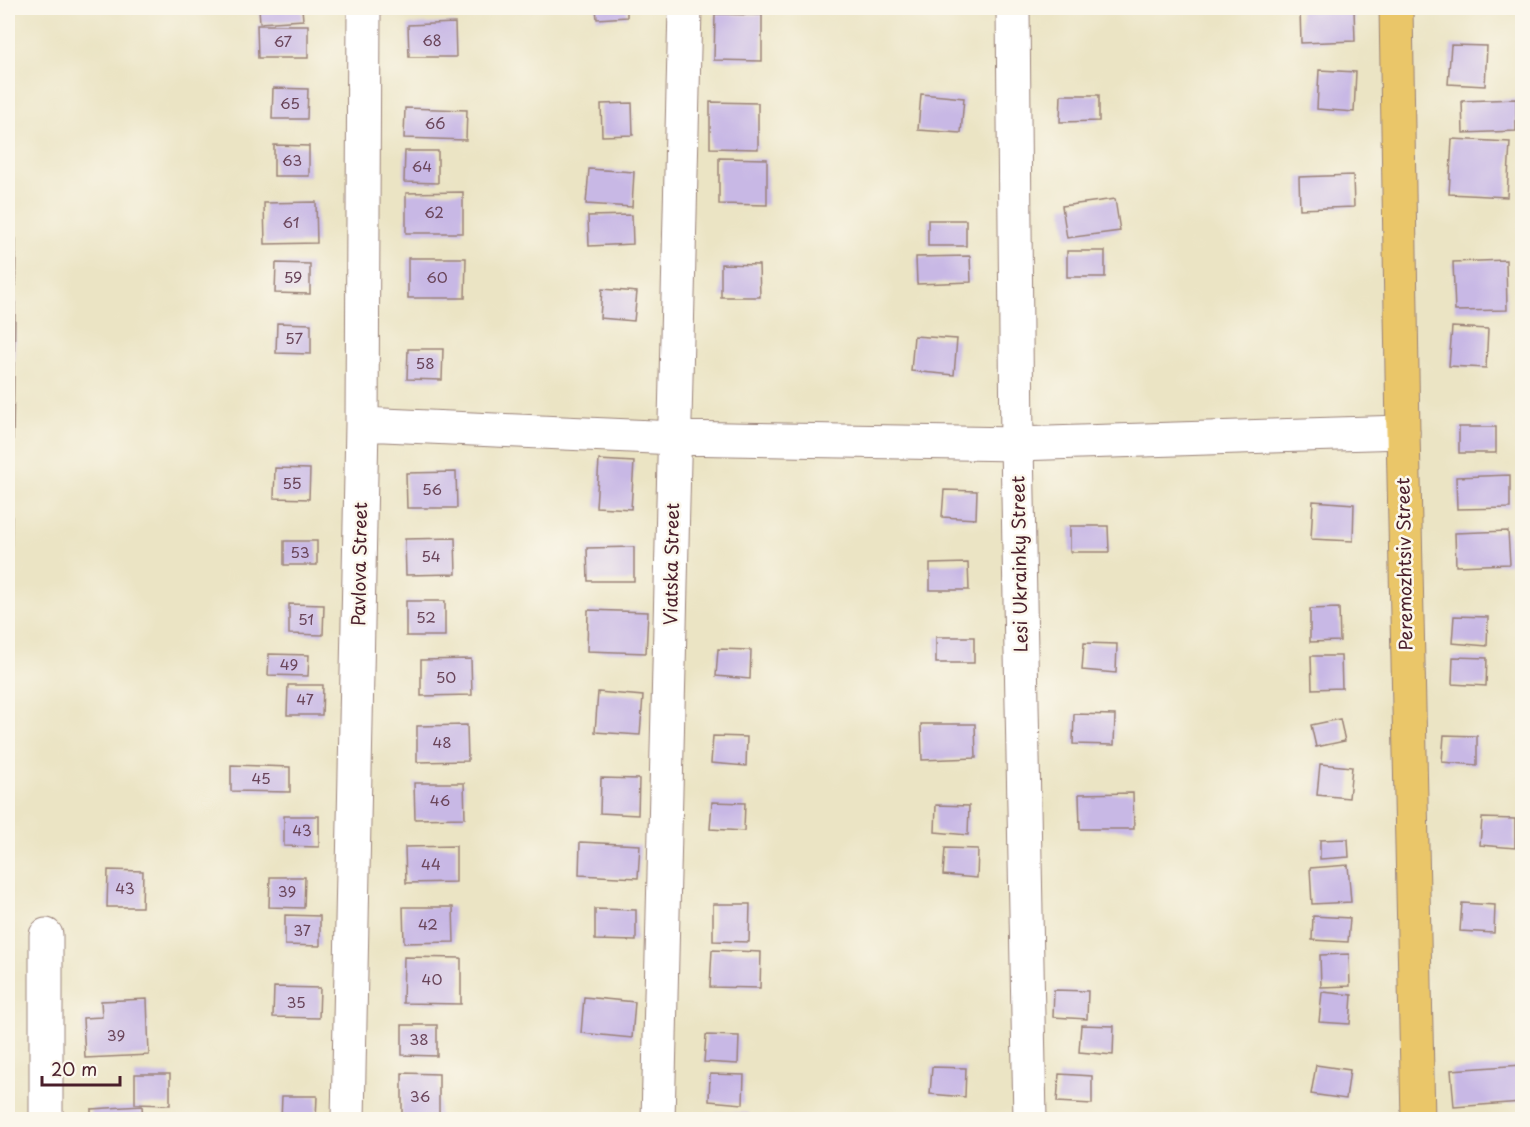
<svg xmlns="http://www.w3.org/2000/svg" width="1530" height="1127" font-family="'Playpen Sans',sans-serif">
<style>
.building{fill:#c8b8e5}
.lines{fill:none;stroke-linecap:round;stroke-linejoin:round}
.minor-casing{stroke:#9a8278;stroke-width:35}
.major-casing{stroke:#9a8278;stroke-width:35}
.minor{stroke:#fff;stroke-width:33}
.major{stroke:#eac669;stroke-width:33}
.labels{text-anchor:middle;stroke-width:5;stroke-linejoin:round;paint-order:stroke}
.number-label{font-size:15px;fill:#6a455a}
.street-label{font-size:18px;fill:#4a1f2b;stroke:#fbf7ec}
</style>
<rect width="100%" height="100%" fill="#fbf7ec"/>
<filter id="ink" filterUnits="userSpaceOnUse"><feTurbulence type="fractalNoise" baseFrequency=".0167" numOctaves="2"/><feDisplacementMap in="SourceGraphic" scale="12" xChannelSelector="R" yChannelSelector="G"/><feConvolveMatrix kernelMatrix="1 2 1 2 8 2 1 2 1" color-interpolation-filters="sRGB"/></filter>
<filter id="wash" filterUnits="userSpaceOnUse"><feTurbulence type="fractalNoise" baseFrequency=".008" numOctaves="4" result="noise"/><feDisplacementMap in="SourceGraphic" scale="24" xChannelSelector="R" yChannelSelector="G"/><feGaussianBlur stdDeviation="1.35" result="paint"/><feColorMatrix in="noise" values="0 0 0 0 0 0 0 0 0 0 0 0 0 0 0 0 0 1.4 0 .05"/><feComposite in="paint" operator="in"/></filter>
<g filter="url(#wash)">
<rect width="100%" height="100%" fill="#ebe4c4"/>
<g id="blocks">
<!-- building -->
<path class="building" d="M259,8h43l1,12 -43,3z
M425,8h33l1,3 -34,1z
M596,8h31v9l-30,2z
M1354,9l1,32 -54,2 -1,-33z
M715,14l47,1v46l-48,-1z
M455,23l1,34h-47l-1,-32z
M257,25h51v33h-50z
M1451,45l36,1 -2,40 -37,-2z
M1319,70l37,2 -2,40 -37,-3z
M273,88l35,1 -1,30h-35z
M921,94l43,4 -3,35 -43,-3z
M1061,95h38v26l-39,1z
M1516,99v32l-53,2 -1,-32z
M710,102l48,1v46l-48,-1z
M632,103l1,32 -31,1 -1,-32z
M405,108l62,2 -1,30 -62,-2z
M1452,139l58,3 -3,55 -58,-3z
M274,145l35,1v30h-35z
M405,151h33v32l-34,-1z
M719,158l48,1v46l-48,-1z
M589,169l45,3 -2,35 -46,-3z
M1353,175l1,32 -54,2 -1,-32z
M463,192v41h-57v-40z
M1115,199l5,32 -53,7 -5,-32z
M316,202l1,41 -52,1 -1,-41z
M632,215l1,29 -44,2 -1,-30z
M928,220h38v26h-38z
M8,239h8l-6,399h-2z
M1067,251h38v26h-38z
M970,256l1,26 -54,2 -1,-27z
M408,258h58l-1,40h-57z
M1506,260l1,50 -52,1 -2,-49z
M276,263l34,1v30l-35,-1z
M721,264l38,1 1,32h-39z
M602,289l35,3 -3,29 -34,-3z
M277,323l34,1v30l-35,-1z
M1452,327l36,2 -2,39 -37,-2z
M914,336l43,3 -3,36 -43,-4z
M408,349h35l-1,31 -35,-1z
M1459,427h37v26h-37z
M599,460l35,2 -3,47 -35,-2z
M275,468l35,1 -1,30 -35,-1z
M456,472l1,36h-50l-1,-35z
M1510,475v33l-53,1 -1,-32z
M944,490l33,1 -1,28 -34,-2z
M1313,501l41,3 -1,37 -42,-2z
M1070,526h38l1,26h-39z
M1508,531l2,33 -54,2 -1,-33z
M455,538l1,36 -50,1 -1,-36z
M284,541h33v24h-33z
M634,547v34h-46l-1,-33z
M968,563l1,27h-39v-26z
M406,601h39v35h-39z
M289,604l35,1 -1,30 -34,-1z
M1339,608l1,33 -30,1v-33z
M588,610l60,2 -2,41 -59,-2z
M1454,616l34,1 -1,29 -35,-3z
M936,637h38v26h-38z
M1084,643l33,1 -1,29 -34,-3z
M718,649l33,1 -1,29 -34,-3z
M269,654l40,1 -1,21 -40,-1z
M1311,656h30l1,32 -30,1z
M1453,657l34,1 -1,28 -34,-2z
M471,659l1,36 -51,1v-36z
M288,685h35l-1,30h-35z
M598,692l45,4 -3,39 -45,-3z
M1074,714l41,1 -1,30 -41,-1z
M1340,719l5,22 -29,6 -5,-22z
M921,724h54l1,34 -54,2z
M467,725l1,36 -51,1v-36z
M1444,735l33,1v29l-35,-3z
M713,736l34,1 -1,29 -35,-3z
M1320,764l32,3 -3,31 -32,-3z
M231,765l59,2v25l-59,-1z
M601,778l38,1 -1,36 -38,-2z
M414,783h50l1,35 -50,1z
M1133,793l1,36h-54l-1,-35z
M712,802l33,1 -1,28 -34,-2z
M936,805l33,1 -1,29 -33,-3z
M284,816h35v31l-35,-1z
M1482,818l33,1v29l-35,-3z
M1348,839l1,18 -29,2v-19z
M580,842l60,3 -2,33 -59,-3z
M456,846v36l-50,1 -1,-36z
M945,848l33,1 -1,29 -34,-3z
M1348,865l3,37 -39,2 -2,-36z
M108,870l35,1 -1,36h-35z
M270,877h35l-1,31 -35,-1z
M1462,903l33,2 -1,28 -34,-2z
M713,904h37l-1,38 -36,-1z
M403,907h50l1,35 -50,1z
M595,909l41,1v31l-41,-1z
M285,915l35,1v30l-35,-1z
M1313,916l37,2 -2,24 -36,-2z
M712,950l49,2 -1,36 -50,-1z
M1349,954l1,32 -29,1 -1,-32z
M404,957l57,1v46l-58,-1z
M274,987l46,1 -1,30 -46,-1z
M1054,990l34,1 -1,28 -34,-2z
M1322,992l30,3 -2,29 -31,-2z
M584,997l51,5 -3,36 -51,-5z
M147,999l2,56 -64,3 -2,-40 19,-1 -1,-16z
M402,1025h35v31l-35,-1z
M1081,1025l33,1 -1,29 -34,-3z
M706,1035l33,1 -1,28 -34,-2z
M1316,1065l34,5 -4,29 -35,-5z
M1522,1065v37l-68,5 -3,-37z
M932,1067l34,1 -1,29 -35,-3z
M402,1073l37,1v46h-37z
M135,1074h35v31l-35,-1z
M710,1074l34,1 -1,29 -34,-3z
M1059,1074l33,2v28l-35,-2z
M282,1096h35l-1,24h-35z
M142,1106l1,14h-52v-11z
M716,1112l33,1v7h-34z"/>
</g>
</g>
<g filter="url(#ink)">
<use href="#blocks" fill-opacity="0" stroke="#9a8278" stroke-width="1.5"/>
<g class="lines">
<!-- minor casing -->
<g class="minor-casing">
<path id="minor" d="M1013,8l4,436 13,676
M362,424l314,14 341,6 386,-12
M46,935v185
M348,1120l14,-696 2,-416
M658,1120l27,-1112"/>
</g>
<!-- major casing -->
<g class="major-casing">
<path id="major" d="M1396,8l7,424 15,688"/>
</g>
<!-- minor -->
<use href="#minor" class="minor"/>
<!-- major -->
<use href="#major" class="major"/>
</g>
</g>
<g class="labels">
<!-- number labels -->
<g class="number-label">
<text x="432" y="46">68</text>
<text x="283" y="47">67</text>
<text x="290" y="109">65</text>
<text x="435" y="129">66</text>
<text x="292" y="166">63</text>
<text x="422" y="172">64</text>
<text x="434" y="218">62</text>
<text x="291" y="228">61</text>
<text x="293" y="283">59</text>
<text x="437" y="283">60</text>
<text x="294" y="344">57</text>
<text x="425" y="369">58</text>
<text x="292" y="489">55</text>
<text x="432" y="495">56</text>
<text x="300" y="558">53</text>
<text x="431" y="562">54</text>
<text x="426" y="623">52</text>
<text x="306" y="625">51</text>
<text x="289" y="670">49</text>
<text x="446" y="683">50</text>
<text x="305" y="705">47</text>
<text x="442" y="748">48</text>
<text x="261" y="784">45</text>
<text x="440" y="806">46</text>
<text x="302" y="836">43</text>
<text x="431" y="870">44</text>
<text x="125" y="894">43</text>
<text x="287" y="897">39</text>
<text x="428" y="930">42</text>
<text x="302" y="936">37</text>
<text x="432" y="985">40</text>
<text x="296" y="1008">35</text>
<text x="116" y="1041">39</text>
<text x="419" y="1045">38</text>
<text x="420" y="1102">36</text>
</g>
<!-- street labels -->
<g class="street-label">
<text transform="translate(360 564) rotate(-89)" y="6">Pavlova Street</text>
<text transform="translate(672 564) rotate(-89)" y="6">Viatska Street</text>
<text transform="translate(1020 564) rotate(-91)" y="6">Lesi Ukrainky Street</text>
<text transform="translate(1405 564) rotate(-91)" y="6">Peremozhtsiv Street</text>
</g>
</g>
<!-- margin -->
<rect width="1530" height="1127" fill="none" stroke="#fbf7ec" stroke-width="30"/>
<!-- scale -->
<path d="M42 1076v9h78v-9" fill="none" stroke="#4a1f2b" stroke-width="3"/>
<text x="51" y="1076" font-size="18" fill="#4a1f2b" stroke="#fbf7ec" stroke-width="4.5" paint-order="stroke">20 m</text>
</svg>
